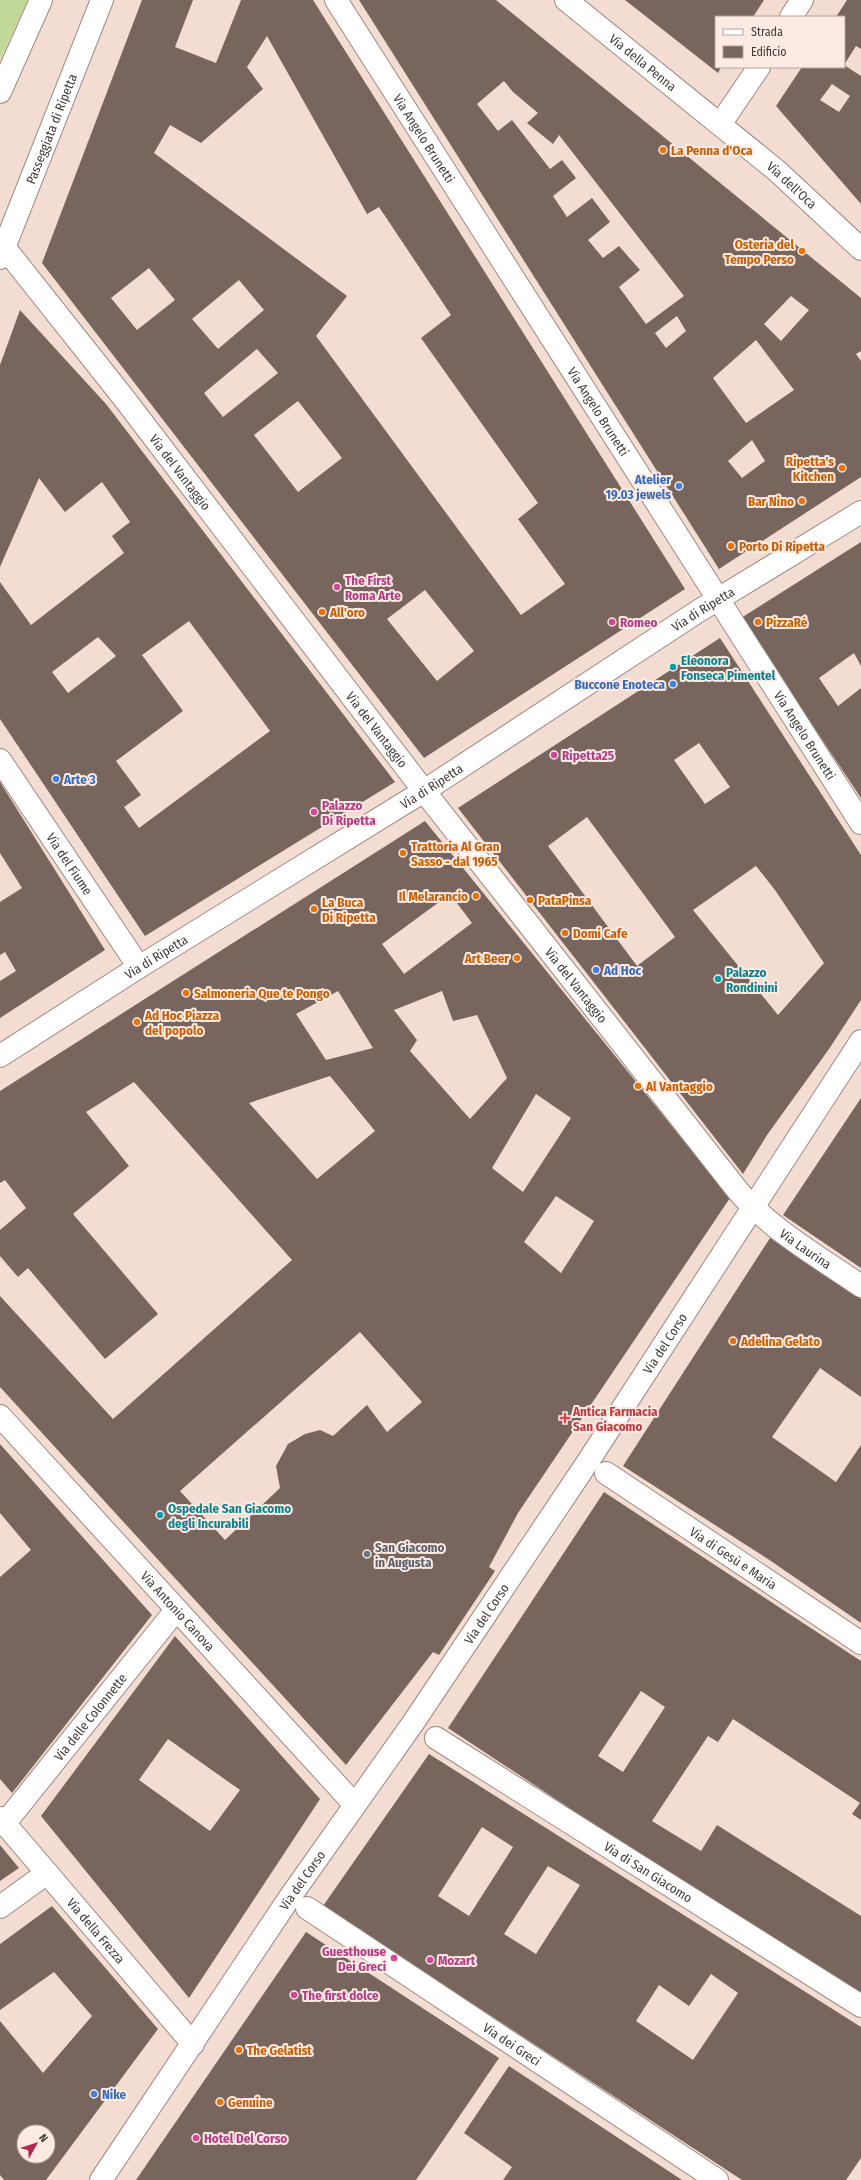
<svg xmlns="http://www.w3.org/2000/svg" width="861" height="2180" font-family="'Fira Sans Condensed',sans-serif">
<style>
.green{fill:#c0d998}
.building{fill:#78655d;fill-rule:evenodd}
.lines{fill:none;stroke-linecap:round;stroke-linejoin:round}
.minor-casing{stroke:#9c8980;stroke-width:24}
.major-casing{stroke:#9c8980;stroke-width:24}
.minor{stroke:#fff;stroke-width:22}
.major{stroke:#fff;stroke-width:22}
.food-dot{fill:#e8710a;stroke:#fdebe3;stroke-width:1.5}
.shop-dot{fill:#3f7fe0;stroke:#fdebe3;stroke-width:1.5}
.hotel-dot{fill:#d1479c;stroke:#fdebe3;stroke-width:1.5}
.culture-dot{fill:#0f9aa8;stroke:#fdebe3;stroke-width:1.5}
.health-dot{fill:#e0444e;stroke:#fdebe3;stroke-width:1.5}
.worship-dot{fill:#6b7280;stroke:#fdebe3;stroke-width:1.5}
.labels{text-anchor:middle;stroke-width:4;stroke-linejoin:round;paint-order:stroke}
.street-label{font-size:13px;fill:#423a36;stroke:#fdebe3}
.food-label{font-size:13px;font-weight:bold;fill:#c56008;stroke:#fdebe3;text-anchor:start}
.shop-label{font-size:13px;font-weight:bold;fill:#366cbe;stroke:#fdebe3;text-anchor:start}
.hotel-label{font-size:13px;font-weight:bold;fill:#b23c85;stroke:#fdebe3;text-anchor:start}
.culture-label{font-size:13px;font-weight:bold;fill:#0d838f;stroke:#fdebe3;text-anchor:start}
.health-label{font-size:13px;font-weight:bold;fill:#be3a42;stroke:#fdebe3;text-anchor:start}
.worship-label{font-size:13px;font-weight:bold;fill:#5b616d;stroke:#fdebe3;text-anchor:start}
</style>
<rect width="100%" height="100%" fill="#f3ddd3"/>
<!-- green -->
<path class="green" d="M0,0h28l-28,60z"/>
<!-- building -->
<path class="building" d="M142,0h51l-18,47 41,16 25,-63h72l372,589 -261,169 -382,-495zM267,36l100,178 12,-7 72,108 -30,23 117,165 -20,16 47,65 -44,31 -205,-279 31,-40 -193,-143 16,-28 31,18 62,-54 -16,-22zM149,268l26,32 -38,30 -26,-32zM239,280l25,30 -46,39 -26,-30zM257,349l21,24 -55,44 -19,-24zM298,401l44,57 -44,34 -44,-57zM425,590l49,61 -37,30 -50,-62z
M359,0h137l365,298v53l-5,3 5,7v116l-142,92zM504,81l9,11 25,21 -11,10 26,21 6,-9 125,161 -38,28 -27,-37 21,-17 -21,-24 -16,12 -15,-18 22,-18 -18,-24 -25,19 -14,-21 23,-18 -14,-18 -12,9 -38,-49 -14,11 -21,-27zM791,296l18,14 -28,31 -17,-17zM677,316l9,15 -20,17 -11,-15zM756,340l38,50 -48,33 -33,-45zM752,440l13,21 -23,17 -14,-17z
M625,0h139l-11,17h-37v50h5l-3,6z
M847,0h14v49l-5,-3 -12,19 17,11v128l-85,-98 26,-39h42v-50h-8zM832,84l18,12 -11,16 -19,-12z
M20,310l86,94 289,378 -250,154 -145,-217v-137l31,43 93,-72 -12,-17 18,-14 -28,-40 -37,30 -26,-34 -39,89v-202zM189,621l81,110 -131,97 -15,-21 17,-12 -25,-34 67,-50 -41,-56zM98,637l18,19 -48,37 -16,-21z
M861,542v124l-7,-13 -35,25 19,28 23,-18v110l-120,-180z
M720,638l141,217v145l-32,49 -62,86 -24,39 -285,-366zM699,743l31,44 -25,17 -31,-44zM587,817l88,120 -38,29 -89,-120zM756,866l19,24 49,73 -46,52 -85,-105z
M0,782l105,168 -105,68v-37l16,-10 -11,-19 -5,3v-53l22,-14 -22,-35z
M425,821l305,377 -212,315 -29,54 6,4 -56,84 -6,-3 -87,113 -346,-378v-91l113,123 179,-159 -158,-178 -48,30 43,54 -56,48 85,100 -53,45 -77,-91 -10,9 -18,-21v-26l26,-22 -21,-28 -5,3v-92zM450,894l22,29 -68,51 -22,-30zM338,991l35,57 -47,12 -30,-46zM442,991l11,30 24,-6 30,63 -37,41 -60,-68 7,-11 -23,-30zM330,1076l45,55 -58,48 -68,-76zM536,1094l35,24 -48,74 -31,-24zM556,1196l38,25 -33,52 -37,-31zM360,1332l62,70 -35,30 -20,-27 -34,31 -13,-6 -15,4 -17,10 -12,22 4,22 -55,52 -45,-49z
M861,1098v170l-78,-53z
M770,1238l91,61v98l-41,-29 -48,69 64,45 25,-37v178l-93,-64 -145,-93z
M0,1444l152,171 -140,178 -12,-14v-202l31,-27 -31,-37z
M604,1492l257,169v159l-9,-6 8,-11 -127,-84 -15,23 -10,-6 -56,85 49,30 16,-26 144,91v77l-228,-143 -185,-122zM641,1691l24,16 -42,65 -25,-16z
M175,1636l145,163 -131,199 -148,-182zM168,1739l72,51 -30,41 -71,-51z
M429,1754l432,273v131l-15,22h-104l-419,-274zM482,1827l31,20 -44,69 -31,-20zM548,1866l32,19 -44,69 -32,-20zM711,1974l27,19 -45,67 -57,-39 23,-36 30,21z
M0,1845l19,23 -19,13z
M52,1906l106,123 -112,151h-42l-4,-5v-154l43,52 49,-57 -38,-44 -54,38v-66zM24,2132h24v24h-24z
M306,1932l193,126 -83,122h-280z
M509,2066l173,114h-179l9,-13 -48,-34z"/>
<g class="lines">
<!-- minor casing -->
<g class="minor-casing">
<g id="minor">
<path id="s1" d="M336,0l525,823"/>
<path id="s2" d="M566,0l210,170 85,79"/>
<path d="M791,17l11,-17"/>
<path d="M721,123l38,-56"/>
<path id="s3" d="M4,247l119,150 301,394 314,400c33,39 81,66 123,95"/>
<path id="s4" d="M0,258l102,-258"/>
<path id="s5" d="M0,760l139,207"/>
<path id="s6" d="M0,1056l139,-89 285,-176 273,-179 164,-100"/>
<path id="s7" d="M0,1416l355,389"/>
<path id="s8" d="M606,1473l255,170"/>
<path id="s9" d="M436,1738l425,268"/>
<path id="s10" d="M0,1818l193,226"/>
<path id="s11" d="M5,1823l171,-213"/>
<path d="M0,1907l47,-34"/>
<path id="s12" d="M307,1908l410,272"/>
<path id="s13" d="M101,2180l189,-283 123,-174 176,-263 272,-419"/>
</g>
</g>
<!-- major casing -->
<g class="major-casing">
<path id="major" d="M0,92l41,-92"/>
</g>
<!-- minor -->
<use href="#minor" class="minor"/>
<!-- major -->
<use href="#major" class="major"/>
</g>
<!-- markers -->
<g class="food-dot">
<circle cx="663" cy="150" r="4"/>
<circle cx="802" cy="251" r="4"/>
<circle cx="842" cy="468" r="4"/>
<circle cx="802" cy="501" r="4"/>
<circle cx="731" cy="546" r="4"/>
<circle cx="322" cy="612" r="4"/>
<circle cx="758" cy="622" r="4"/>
<circle cx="403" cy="853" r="4"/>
<circle cx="476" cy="896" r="4"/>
<circle cx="530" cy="900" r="4"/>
<circle cx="314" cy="909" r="4"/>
<circle cx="565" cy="933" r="4"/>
<circle cx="517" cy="958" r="4"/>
<circle cx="186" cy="993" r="4"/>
<circle cx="137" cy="1022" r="4"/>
<circle cx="638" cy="1086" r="4"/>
<circle cx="733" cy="1341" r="4"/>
<circle cx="239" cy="2050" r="4"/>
<circle cx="220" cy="2102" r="4"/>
</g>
<g class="shop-dot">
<circle cx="679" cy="486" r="4"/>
<circle cx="673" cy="684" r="4"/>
<circle cx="56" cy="779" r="4"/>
<circle cx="596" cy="970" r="4"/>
<circle cx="94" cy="2094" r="4"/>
</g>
<g class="hotel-dot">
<circle cx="337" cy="587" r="4"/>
<circle cx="612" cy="622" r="4"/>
<circle cx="554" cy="755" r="4"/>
<circle cx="314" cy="812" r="4"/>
<circle cx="394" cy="1958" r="4"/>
<circle cx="430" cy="1960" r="4"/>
<circle cx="294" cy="1995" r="4"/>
<circle cx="196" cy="2138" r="4"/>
</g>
<g class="culture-dot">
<circle cx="673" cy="667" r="4"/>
<circle cx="718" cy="979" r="4"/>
<circle cx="160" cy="1515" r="4"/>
</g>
<path class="health-dot" d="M563 1412h4v4h4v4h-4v4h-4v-4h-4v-4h4z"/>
<circle class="worship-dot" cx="367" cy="1554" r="4"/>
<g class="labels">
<!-- street labels -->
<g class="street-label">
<text dy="5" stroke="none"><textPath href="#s2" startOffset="99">Via della Penna</textPath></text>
<text dy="5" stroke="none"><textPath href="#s4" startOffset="139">Passeggiata di Ripetta</textPath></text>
<text dy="5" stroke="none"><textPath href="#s1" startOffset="164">Via Angelo Brunetti</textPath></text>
<text dy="5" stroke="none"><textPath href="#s2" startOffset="292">Via dell'Oca</textPath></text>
<text dy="5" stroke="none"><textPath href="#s1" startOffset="488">Via Angelo Brunetti</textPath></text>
<text dy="5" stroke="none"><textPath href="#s3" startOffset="286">Via del Vantaggio</textPath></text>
<text dy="5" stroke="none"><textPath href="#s6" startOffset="833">Via di Ripetta</textPath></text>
<text dy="5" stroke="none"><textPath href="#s3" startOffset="610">Via del Vantaggio</textPath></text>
<text dy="5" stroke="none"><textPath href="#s1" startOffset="872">Via Angelo Brunetti</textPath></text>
<text dy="5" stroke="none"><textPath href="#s6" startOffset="509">Via di Ripetta</textPath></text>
<text dy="5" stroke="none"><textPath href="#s5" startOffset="125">Via del Fiume</textPath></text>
<text dy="5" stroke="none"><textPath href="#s6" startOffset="185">Via di Ripetta</textPath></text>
<text dy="5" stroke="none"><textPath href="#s3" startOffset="934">Via del Vantaggio</textPath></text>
<text dy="5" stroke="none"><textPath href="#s3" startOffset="1285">Via Laurina</textPath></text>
<text dy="5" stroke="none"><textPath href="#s13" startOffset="1009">Via del Corso</textPath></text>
<text dy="5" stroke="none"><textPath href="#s8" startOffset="153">Via di Gesù e Maria</textPath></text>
<text dy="5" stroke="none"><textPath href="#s7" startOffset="264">Via Antonio Canova</textPath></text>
<text dy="5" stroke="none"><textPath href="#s13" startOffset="685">Via del Corso</textPath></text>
<text dy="5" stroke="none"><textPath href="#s11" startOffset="136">Via delle Colonnette</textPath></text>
<text dy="5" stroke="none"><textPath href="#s9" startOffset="251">Via di San Giacomo</textPath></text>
<text dy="5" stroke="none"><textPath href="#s13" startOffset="361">Via del Corso</textPath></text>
<text dy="5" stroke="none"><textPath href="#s10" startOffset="148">Via della Frezza</textPath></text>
<text dy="5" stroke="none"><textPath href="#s12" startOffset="246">Via dei Greci</textPath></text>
</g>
<!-- food labels -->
<g class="food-label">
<text x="671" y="155">La Penna d'Oca</text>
<text x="794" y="249" text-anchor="end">Osteria del<tspan x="794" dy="15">Tempo Perso</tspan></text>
<text x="834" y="466" text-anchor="end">Ripetta's<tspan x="834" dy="15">Kitchen</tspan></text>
<text x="794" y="506" text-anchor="end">Bar Nino</text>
<text x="739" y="551">Porto Di Ripetta</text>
<text x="330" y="617">All'oro</text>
<text x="766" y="627">PizzaRé</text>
<text x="411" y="851">Trattoria Al Gran<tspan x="411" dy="15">Sasso - dal 1965</tspan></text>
<text x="468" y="901" text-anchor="end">Il Melarancio</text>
<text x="538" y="905">PataPinsa</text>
<text x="322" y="907">La Buca<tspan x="322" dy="15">Di Ripetta</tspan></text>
<text x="573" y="938">Domi Cafe</text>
<text x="509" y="963" text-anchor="end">Art Beer</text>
<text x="194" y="998">Salmoneria Que te Pongo</text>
<text x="145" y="1020">Ad Hoc Piazza<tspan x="145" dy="15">del popolo</tspan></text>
<text x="646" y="1091">Al Vantaggio</text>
<text x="741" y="1346">Adelina Gelato</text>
<text x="247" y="2055">The Gelatist</text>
<text x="228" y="2107">Genuine</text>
</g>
<!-- shop labels -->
<g class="shop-label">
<text x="671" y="484" text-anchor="end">Atelier<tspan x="671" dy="15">19.03 jewels</tspan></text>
<text x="665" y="689" text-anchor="end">Buccone Enoteca</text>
<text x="64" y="784">Arte 3</text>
<text x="604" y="975">Ad Hoc</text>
<text x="102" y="2099">Nike</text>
</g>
<!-- hotel labels -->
<g class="hotel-label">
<text x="345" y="585">The First<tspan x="345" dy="15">Roma Arte</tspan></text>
<text x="620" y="627">Romeo</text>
<text x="562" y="760">Ripetta25</text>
<text x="322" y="810">Palazzo<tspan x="322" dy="15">Di Ripetta</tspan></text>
<text x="386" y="1956" text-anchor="end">Guesthouse<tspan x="386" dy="15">Dei Greci</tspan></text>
<text x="438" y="1965">Mozart</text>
<text x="302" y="2000">The first dolce</text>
<text x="204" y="2143">Hotel Del Corso</text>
</g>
<!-- culture labels -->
<g class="culture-label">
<text x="681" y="665">Eleonora<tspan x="681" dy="15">Fonseca Pimentel</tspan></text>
<text x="726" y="977">Palazzo<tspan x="726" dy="15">Rondinini</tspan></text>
<text x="168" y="1513">Ospedale San Giacomo<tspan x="168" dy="15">degli Incurabili</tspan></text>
</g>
<!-- health labels -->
<g class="health-label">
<text x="573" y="1416">Antica Farmacia<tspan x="573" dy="15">San Giacomo</tspan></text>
</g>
<!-- worship labels -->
<g class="worship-label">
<text x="375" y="1552">San Giacomo<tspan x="375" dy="15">in Augusta</tspan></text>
</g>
</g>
<!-- legend -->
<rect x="715" y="16" width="130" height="52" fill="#fdebe3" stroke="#b2a49e"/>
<rect x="723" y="29" width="20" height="6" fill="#ffffff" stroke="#b2a49e"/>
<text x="751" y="36" font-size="12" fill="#423a36">Strada</text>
<rect x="723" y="46" width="20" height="12" fill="#78655d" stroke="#b2a49e"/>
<text x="751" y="56" font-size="12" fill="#423a36">Edificio</text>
<!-- north arrow -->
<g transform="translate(36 2144) rotate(51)"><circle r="19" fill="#fdebe3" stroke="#b2a49e"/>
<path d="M0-3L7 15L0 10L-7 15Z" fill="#b62653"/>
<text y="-6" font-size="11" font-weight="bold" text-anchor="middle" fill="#423a36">N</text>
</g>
</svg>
